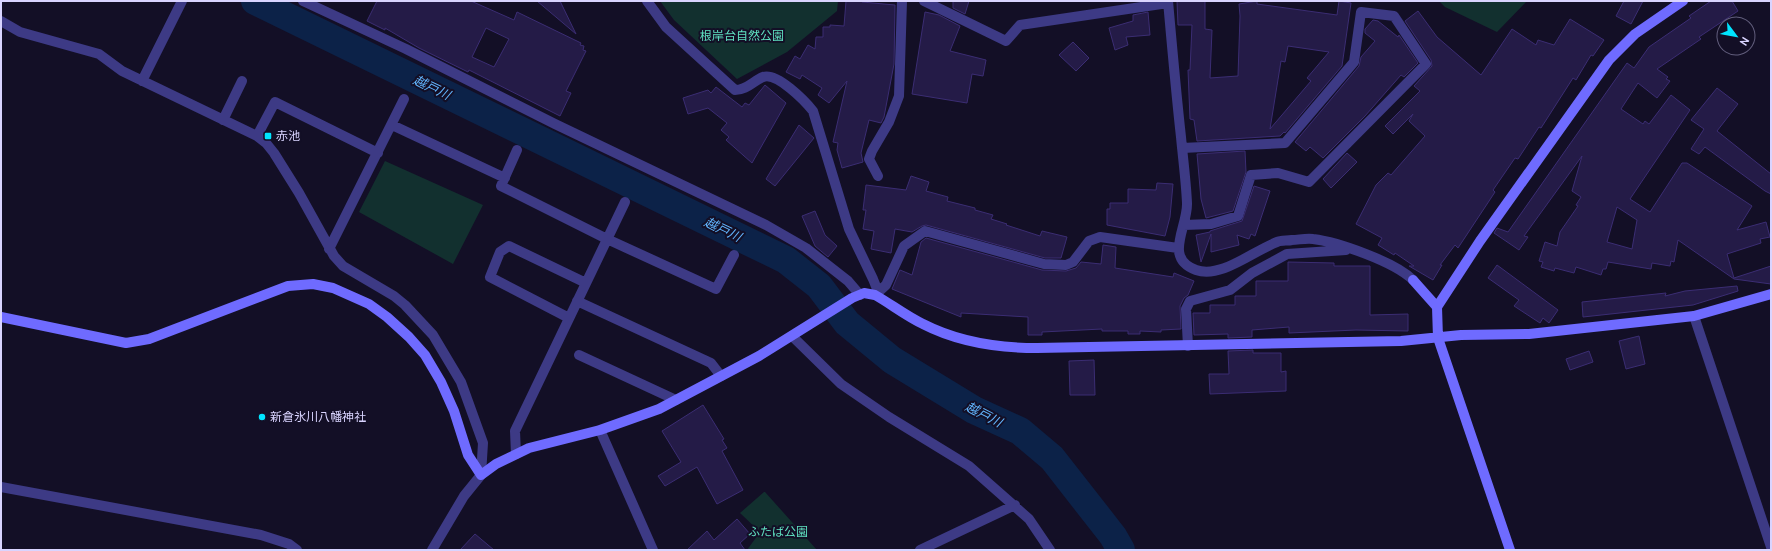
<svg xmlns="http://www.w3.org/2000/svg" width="1772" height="551" font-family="Cabin,'Noto Sans JP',sans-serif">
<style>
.green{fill:#12302f}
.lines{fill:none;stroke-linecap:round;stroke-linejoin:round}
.river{stroke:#0c2248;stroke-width:28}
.building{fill:#241b47;stroke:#3b2d73;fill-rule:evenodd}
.street{stroke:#3d3a85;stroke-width:10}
.secondary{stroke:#6f6bff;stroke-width:10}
.poi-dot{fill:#00e5ff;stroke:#130f26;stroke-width:1.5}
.labels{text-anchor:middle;stroke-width:4;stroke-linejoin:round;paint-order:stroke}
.park-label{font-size:12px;fill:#5fe0c0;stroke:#130f26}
.poi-label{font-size:12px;fill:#d9d4ff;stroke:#130f26;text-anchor:start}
.water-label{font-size:13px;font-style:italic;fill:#62b6ff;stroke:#130f26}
</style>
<rect width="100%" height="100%" fill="#130f26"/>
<!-- green -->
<path class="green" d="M660,1h178l-1,10 -50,41 -50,27 -63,-59z
M1439,1h88l-30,31 -52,-25z
M385,161l98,44 -30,59 -94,-52z
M764,492h1l52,58h-70l13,-18 -20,-19z"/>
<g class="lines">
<!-- river -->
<path class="river" d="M255,1l531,259 33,26 28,37 45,37 82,50 46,21 32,27 61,78 8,14"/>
</g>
<!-- building -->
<path class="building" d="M377,1h94l43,19 3,-8 64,31 -1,2 4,1 -1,4 3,1 -20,40 5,2 -11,23 -91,-46 -1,2 -49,-24 -34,-20v2l-18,-9zM486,28l23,11 -15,28 -22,-10z
M537,1h23l16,33z
M846,1h16v1l33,3 -1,59 -10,53 -3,6 -12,-3 -8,33 2,9 -21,6 -5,-18 1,-7 -5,-1 14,-61 -18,22 -11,-8 4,-7 -20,-13 -2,4 -14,-7 9,-16 5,3 8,-14 7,4 1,-12h7v-10h7v-2l14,1z
M953,1h16l-4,13 -12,-6z
M1177,1h28v28l7,1 -2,48 28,-2 2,-60 -1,-12 18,-3v3l80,11 2,-14 12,2 -9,63 -57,67 -1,-1 -4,4 -83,5 -3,-21 -4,-1 -2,-49h2l2,-45h-14zM1288,46l41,6 -22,26 4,3 -41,48 11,-68 4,1z
M1624,1h19l-12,23 -15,-8z
M1711,1h21l6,10 -39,26 2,2 -44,30 11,8 -2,2 4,2 -13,17 -19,-15 -17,26 22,15 2,-3 4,3 22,-29 19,15 -60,89 20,13 32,-49h5l65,43 -15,24 29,-8 4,15 -10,2 1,4 -34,11 7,24 37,-12v18l-37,-5 -56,-39 -4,22 -3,-1 -1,5 -18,-3 -1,6 -43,-7 -2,7h-3l-2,6 -25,-8 -2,6 -19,-5 -1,3 -13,-4 2,-5 -4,-1 6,-19 12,4 3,-14 18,-26 -2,-1 5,-8 -9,-6 10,-35 -58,80 4,1 -9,13 -25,-17 3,-5 11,4 119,-169 7,5 15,-21 42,-29 -2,-2zM1617,207l20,13 -5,29 -25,-7z
M1418,11l19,26 44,38 31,-46 24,16 2,-5 16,5 16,-26 34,21 -11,16 -2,-1 -15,25 -3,-2 -32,50 -2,-1 -21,32 -3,-1 -22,32 2,2 -37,56 -3,-3 -15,20h2l-9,15 -24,-14h5l-19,-13 -1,2 -16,-10 4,-7 -26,-14 20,-39 12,-12 3,2 34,-39 -16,-15 4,-7 -20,20 -8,-8 35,-35 -6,-5 18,-20 -1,-6 -26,-39z
M925,12l14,3 21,11 -10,25 36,9 -3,16 -11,-2 -5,29 -55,-9z
M1148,12l2,23 -24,2 2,8 -13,5 -6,-22 24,-7v-6z
M1373,20l5,1 20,16 1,-2 19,28 -14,14 -3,-2 -36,41 -42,42 -13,-11 -4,4 -11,-9 64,-76 2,-9 14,-16 -10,-8v-4z
M1073,42l16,16 -13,13 -17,-16z
M765,85l21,18 -34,60 -26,-23 3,-3 -8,-7 6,-7 -19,-15 -20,6 -5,-16 25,-8 3,3 5,-6 26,20 3,-4 4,2z
M1717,88l21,16 -21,27 54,43v20l-6,-3 -60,-44 -6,7 -8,-5 13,-20 -13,-9z
M799,125l15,13 -39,48 -9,-7z
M1245,151l1,21 -13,39 -27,7 -5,-19 -4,-45z
M1347,153l10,9 -26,26 -8,-9z
M911,176l18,6 -3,9 22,6 -1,4 28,7v2l18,5 -2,4 16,5 -1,1 34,11 2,-5 25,6 -6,21h-16l-119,-33 -4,1 -10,6 -17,-3 -4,24 -20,-4 3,-18 -11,-2 3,-19h-3l3,-25 40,5z
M1157,183l16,1 -3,33 -5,19 -58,-11v-16h3v-6h18v-14l28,1z
M1254,186l16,5 -15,45 -4,-2 -2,5 -12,-4 2,10 -28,7v-18l-10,28 -5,-27 14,-3v-1l32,-10z
M815,211l10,24 12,11 -9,11 -13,-11 -13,-30z
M926,238l116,32 24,1 10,-3 5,-6 20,2 2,-19 13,2 -1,21 58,9 1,-4 20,8 -6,14 -4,3 -4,8 1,23 -20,1v2l-21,-1v3h-12v-3h-26v-2l-60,3v3h-14v-18l-67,-4v4l-69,-28 8,-19 12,5 9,-33z
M1288,262l46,1v3h36v49l38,-1v17l-52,-1 -67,3v-6l-37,3v7l-24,1v-4l-34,1 -1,-22h17v-8h25v-9h21v-15h32z
M1497,265l61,45 -9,13 -6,-5 -3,5 -26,-17 5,-6 -31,-22z
M1737,286l1,5 -45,14 -110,12 -1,-15 84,-9 -1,3 20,-5z
M1639,336l6,28 -19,5 -7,-28z
M1253,350v3h28v19l5,-1v20l-76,3 -1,-20h20l-1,-23z
M1589,351l4,11 -23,8 -4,-11z
M1094,360l1,35h-25l-1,-34z
M703,405l21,34 -2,1 5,8 -5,3 21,39 -26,14 -20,-37 -32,19 -7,-10 23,-14 -19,-31z
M737,519l13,15 -10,9 5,7h-58l20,-19 7,9z
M475,534l19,16h-34z"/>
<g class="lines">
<!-- street -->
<path class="street" d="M303,1l103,48 149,75 211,101 40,23 42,33 12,14
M647,1l19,26 69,63c12,0 18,-9 28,-13 14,-5 42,24 50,34l36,118 24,50 4,10 -2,6
M924,1l82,40 14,-16 148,-22
M1168,1c4,45 8,91 13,136 2,22 5,44 6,66 1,24 -24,55 9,67 25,9 57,-19 81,-28 4,-2 10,-1 15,-2 6,0 14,-2 21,-1 25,3 82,23 100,41
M1,21l19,11 79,22 23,17 135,65 9,7 8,10 25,40 35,63 9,10 51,30 11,9 28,30 28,47 22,61 -2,32 -17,21 -32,54
M142,81l40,-80
M223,120l19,-39
M392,125l113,53
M257,136l18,-34 103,51
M1182,148l103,-5 69,-81 7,-50 33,4 32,48 -117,118 -31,-9 -27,2 -13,41 -27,8 -27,1
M517,150l-16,36 106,53 109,50 18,-34
M878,176l-9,-17 3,-8 17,-29 10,-26 3,-95
M329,249l75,-150
M875,295l11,-10 18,-39 21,-15 119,33 22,1 7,-3 16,-21 11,-4 78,11
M577,301l134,62 10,13
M1694,316l77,231
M569,318l-79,-41 10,-25 9,-6 77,37
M792,336l49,48 48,33 80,49 60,53 21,31
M1188,346l-2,-37 4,-8 40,-11 22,-17 35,-19 59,-4
M579,355l97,45
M600,430l53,120
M516,454l-1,-23 110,-229
M1,487l260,48 28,9 8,6
M920,550l95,-45"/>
<!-- secondary -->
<path class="secondary" d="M1413,280l24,27 1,31 72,212
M1437,307l43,-66 129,-181 26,-26 48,-33
M1,317l125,26 23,-4 139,-53 25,-2 20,4 36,16 18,13 22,20 16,18 16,27 13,29 14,44 13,20 15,-11 33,-16 71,-18 59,-21 100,-53 93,-58 12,-5 11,2c16,9 31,21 48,29 35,18 75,24 114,24l364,-7 60,-6 68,-1 165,-18 77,-22"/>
</g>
<!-- markers -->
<g class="poi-dot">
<rect x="264" y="132" width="8" height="8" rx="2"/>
<circle cx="262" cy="417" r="4"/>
</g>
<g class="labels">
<!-- park labels -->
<g class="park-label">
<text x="742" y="40">根岸台自然公園</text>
<text x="778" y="536">ふたば公園</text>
</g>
<!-- poi labels -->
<g class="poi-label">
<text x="276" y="140">赤池</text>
<text x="270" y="421">新倉氷川八幡神社</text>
</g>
<!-- water labels -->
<g class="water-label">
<text transform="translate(432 87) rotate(26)" y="5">越戸川</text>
<text transform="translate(723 229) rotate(26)" y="5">越戸川</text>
<text transform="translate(984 414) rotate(27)" y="5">越戸川</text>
</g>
</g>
<!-- border -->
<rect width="1772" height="551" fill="none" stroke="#d9d4ff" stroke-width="4"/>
<!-- north arrow -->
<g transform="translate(1736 36) rotate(122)"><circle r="19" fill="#130f26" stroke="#625e7d"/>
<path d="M0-3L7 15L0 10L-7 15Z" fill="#00e5ff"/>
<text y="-6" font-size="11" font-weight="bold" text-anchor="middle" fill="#d9d4ff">N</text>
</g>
</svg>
